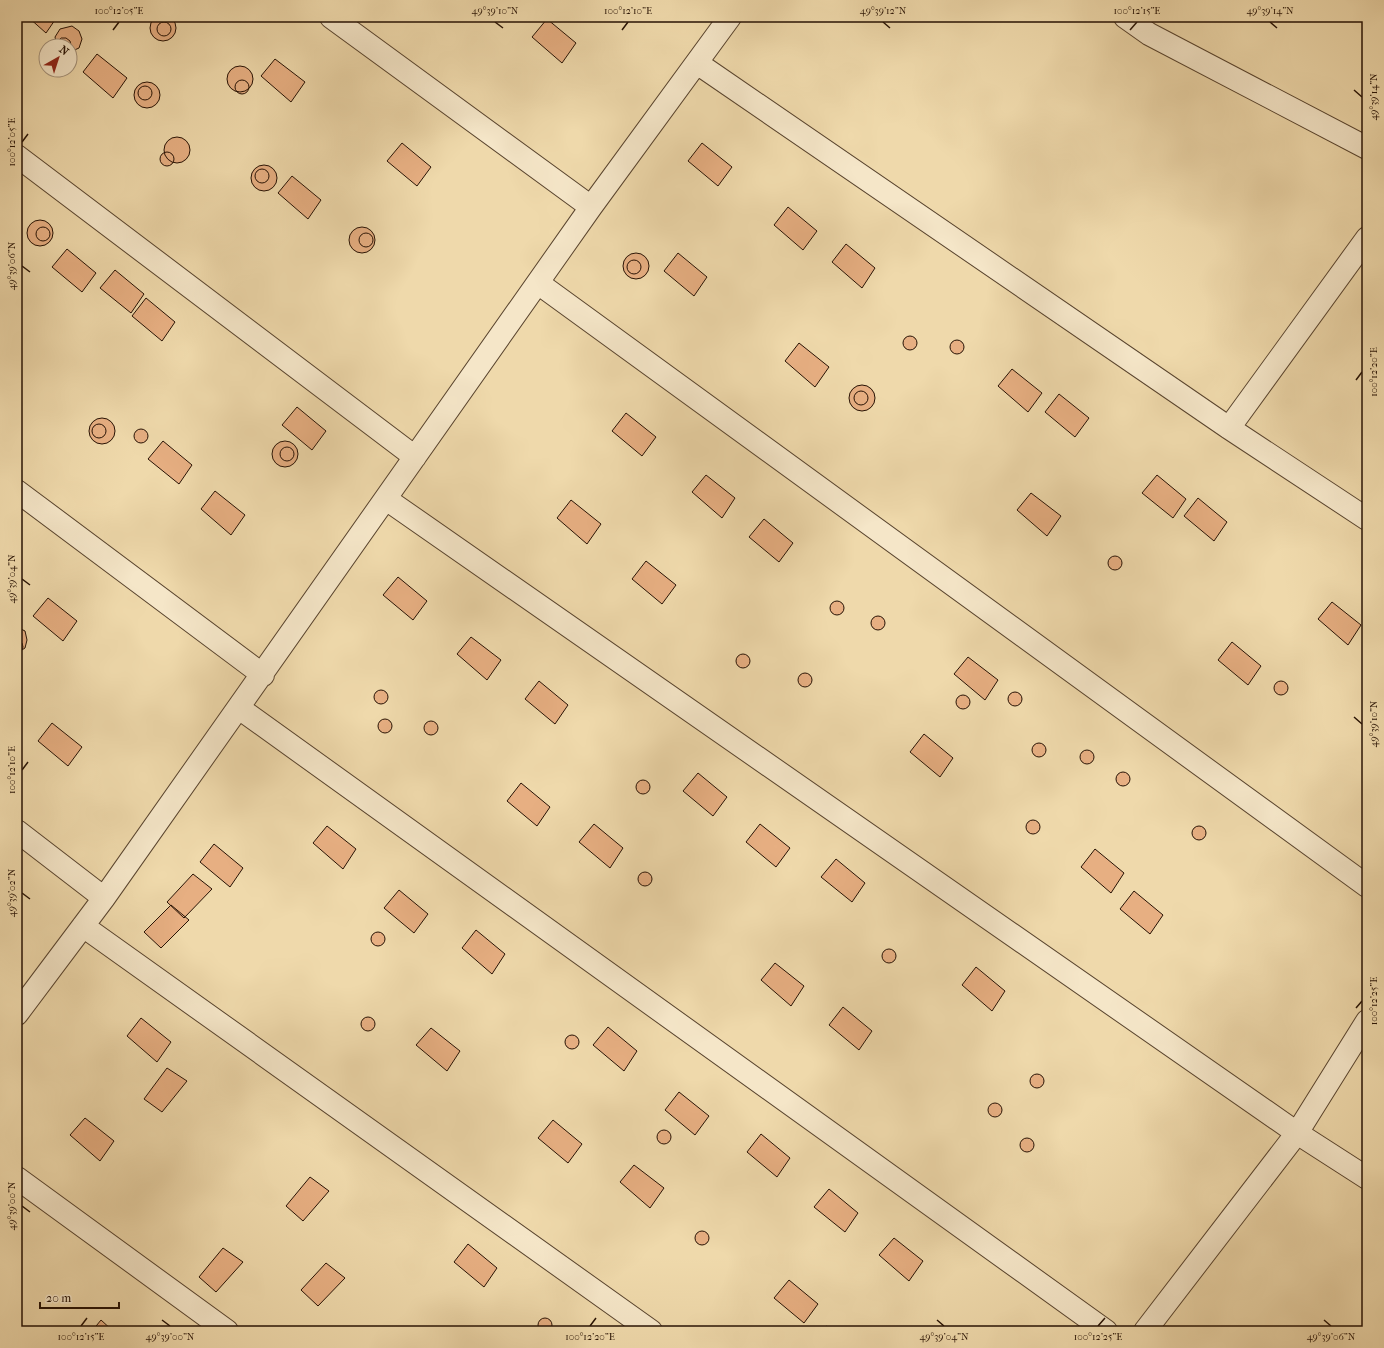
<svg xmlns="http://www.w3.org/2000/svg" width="1384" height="1348" font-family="'IM FELL French Canon',serif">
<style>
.building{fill:#e7af82;stroke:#271204}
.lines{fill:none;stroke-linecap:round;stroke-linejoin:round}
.street-casing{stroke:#59442e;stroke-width:24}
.street{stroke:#f5e6c8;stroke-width:22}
.ticks{fill:none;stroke:#271204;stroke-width:1.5}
.neatline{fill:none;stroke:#271204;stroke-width:1.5}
.ticks-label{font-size:10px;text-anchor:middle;fill:#271204}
</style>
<rect width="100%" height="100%" fill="#efd9ab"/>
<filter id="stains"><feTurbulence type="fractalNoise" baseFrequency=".005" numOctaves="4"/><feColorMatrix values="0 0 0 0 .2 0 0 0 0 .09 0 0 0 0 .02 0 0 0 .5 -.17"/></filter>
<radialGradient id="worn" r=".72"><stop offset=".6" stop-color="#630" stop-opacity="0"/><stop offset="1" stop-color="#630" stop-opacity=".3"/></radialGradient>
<!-- building -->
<path class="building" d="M150 28a13 13 0 1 1 26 0a13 13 0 1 1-26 0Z
M28,17h29l-11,16z
M547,19l29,24 -14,20 -30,-26z
M157 29a7 7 0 1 1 14 0a7 7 0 1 1-14 0Z
M72,26l7,5 3,8 -3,9 -9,4v-6h-13l-2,-9 5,-8z
M61,38h5l4,3 1,4 -1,4v-3h-13l1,-5z
M97,54l30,24 -14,20 -30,-26z
M275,59l30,23 -14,20 -30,-26z
M227 79a13 13 0 1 1 26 0a13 13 0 1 1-26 0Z
M235 87a7 7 0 1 1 14 0a7 7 0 1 1-14 0Z
M134 95a13 13 0 1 1 26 0a13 13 0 1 1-26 0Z
M138 93a7 7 0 1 1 14 0a7 7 0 1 1-14 0Z
M164 150a13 13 0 1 1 26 0a13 13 0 1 1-26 0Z
M402,143l29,24 -14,19 -30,-25z
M702,143l30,24 -14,19 -30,-25z
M160 159a7 7 0 1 1 14 0a7 7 0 1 1-14 0Z
M251 178a13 13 0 1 1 26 0a13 13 0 1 1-26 0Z
M255 176a7 7 0 1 1 14 0a7 7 0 1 1-14 0Z
M292,176l29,24 -13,19 -30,-26z
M788,207l29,24 -14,19 -29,-25z
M27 233a13 13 0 1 1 26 0a13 13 0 1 1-26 0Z
M349 240a13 13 0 1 1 26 0a13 13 0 1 1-26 0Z
M36 234a7 7 0 1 1 14 0a7 7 0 1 1-14 0Z
M359 240a7 7 0 1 1 14 0a7 7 0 1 1-14 0Z
M846,244l29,24 -13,20 -30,-26z
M67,249l29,24 -14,19 -30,-25z
M623 266a13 13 0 1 1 26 0a13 13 0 1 1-26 0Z
M678,253l29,24 -13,19 -30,-25z
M627 267a7 7 0 1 1 14 0a7 7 0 1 1-14 0Z
M115,270l29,24 -13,19 -31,-25z
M146,298l29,24 -13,19 -30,-25z
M903 343a7 7 0 1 1 14 0a7 7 0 1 1-14 0Z
M950 347a7 7 0 1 1 14 0a7 7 0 1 1-14 0Z
M799,343l30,24 -14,20 -30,-26z
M1012,369l30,24 -14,19 -30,-26z
M849 398a13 13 0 1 1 26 0a13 13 0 1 1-26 0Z
M854 398a7 7 0 1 1 14 0a7 7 0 1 1-14 0Z
M1059,394l30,24 -14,19 -30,-25z
M297,407l29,24 -14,19 -30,-25z
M626,413l30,24 -14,19 -30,-25z
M89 431a13 13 0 1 1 26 0a13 13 0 1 1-26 0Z
M92 431a7 7 0 1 1 14 0a7 7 0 1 1-14 0Z
M134 436a7 7 0 1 1 14 0a7 7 0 1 1-14 0Z
M272 454a13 13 0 1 1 26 0a13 13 0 1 1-26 0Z
M163,441l29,24 -13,19 -31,-25z
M280 454a7 7 0 1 1 14 0a7 7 0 1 1-14 0Z
M706,475l29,23 -13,20 -30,-26z
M1157,475l29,24 -13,19 -31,-25z
M215,491l30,24 -14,20 -30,-26z
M1031,493l30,23 -14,20 -30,-26z
M1198,498l29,24 -13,19 -30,-25z
M571,500l30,24 -14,20 -30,-26z
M764,519l29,24 -14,19 -30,-25z
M1108 563a7 7 0 1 1 14 0a7 7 0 1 1-14 0Z
M646,561l30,24 -14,19 -30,-25z
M398,577l29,24 -14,19 -30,-25z
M48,598l29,23 -14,20 -30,-25z
M830 608a7 7 0 1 1 14 0a7 7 0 1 1-14 0Z
M1332,602l29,23 -13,20 -30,-26z
M871 623a7 7 0 1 1 14 0a7 7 0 1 1-14 0Z
M17,627l8,4 2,9 -2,8 -8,5z
M471,637l30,23 -14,20 -30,-26z
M17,640l5,3 1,4 -2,5 -4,2z
M1232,642l29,24 -13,19 -30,-25z
M736 661a7 7 0 1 1 14 0a7 7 0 1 1-14 0Z
M968,657l30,23 -13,20 -31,-26z
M798 680a7 7 0 1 1 14 0a7 7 0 1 1-14 0Z
M1274 688a7 7 0 1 1 14 0a7 7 0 1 1-14 0Z
M539,681l29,24 -13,19 -30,-25z
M374 697a7 7 0 1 1 14 0a7 7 0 1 1-14 0Z
M1008 699a7 7 0 1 1 14 0a7 7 0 1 1-14 0Z
M956 702a7 7 0 1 1 14 0a7 7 0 1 1-14 0Z
M378 726a7 7 0 1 1 14 0a7 7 0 1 1-14 0Z
M424 728a7 7 0 1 1 14 0a7 7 0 1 1-14 0Z
M52,723l30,24 -14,19 -30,-25z
M924,734l29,24 -13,19 -30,-25z
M1032 750a7 7 0 1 1 14 0a7 7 0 1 1-14 0Z
M1080 757a7 7 0 1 1 14 0a7 7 0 1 1-14 0Z
M1116 779a7 7 0 1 1 14 0a7 7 0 1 1-14 0Z
M698,773l29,24 -14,19 -30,-25z
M636 787a7 7 0 1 1 14 0a7 7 0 1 1-14 0Z
M521,783l29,24 -13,19 -30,-25z
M1026 827a7 7 0 1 1 14 0a7 7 0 1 1-14 0Z
M594,824l29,24 -13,20 -31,-26z
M760,824l30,24 -14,19 -30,-25z
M1192 833a7 7 0 1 1 14 0a7 7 0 1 1-14 0Z
M327,826l29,23 -13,20 -30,-26z
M214,844l29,24 -13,19 -30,-25z
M1095,849l29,24 -13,20 -30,-26z
M836,859l29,24 -13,19 -31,-25z
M638 879a7 7 0 1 1 14 0a7 7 0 1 1-14 0Z
M193,874l19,15 -28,29 -17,-16z
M399,890l29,24 -14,19 -30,-25z
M1134,891l29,24 -13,19 -30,-25z
M171,905l18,15 -28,28 -17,-16z
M476,930l29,24 -13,20 -30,-26z
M371 939a7 7 0 1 1 14 0a7 7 0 1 1-14 0Z
M882 956a7 7 0 1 1 14 0a7 7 0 1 1-14 0Z
M775,963l29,23 -13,20 -30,-26z
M976,967l29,24 -13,20 -30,-26z
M843,1007l29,24 -13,19 -30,-25z
M361 1024a7 7 0 1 1 14 0a7 7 0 1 1-14 0Z
M141,1018l30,24 -14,20 -30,-26z
M608,1027l29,24 -13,20 -31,-26z
M431,1028l29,23 -13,20 -31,-26z
M565 1042a7 7 0 1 1 14 0a7 7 0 1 1-14 0Z
M167,1068l20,13 -25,31 -18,-13z
M1030 1081a7 7 0 1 1 14 0a7 7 0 1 1-14 0Z
M679,1092l30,24 -14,19 -30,-25z
M988 1110a7 7 0 1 1 14 0a7 7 0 1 1-14 0Z
M85,1118l29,23 -14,20 -30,-26z
M553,1120l29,24 -14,19 -30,-25z
M657 1137a7 7 0 1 1 14 0a7 7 0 1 1-14 0Z
M761,1134l29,24 -13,19 -30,-25z
M1020 1145a7 7 0 1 1 14 0a7 7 0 1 1-14 0Z
M634,1165l30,23 -14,20 -30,-26z
M310,1177l19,14 -26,30 -17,-15z
M829,1189l29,24 -13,19 -31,-25z
M695 1238a7 7 0 1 1 14 0a7 7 0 1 1-14 0Z
M894,1238l29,23 -14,20 -30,-26z
M468,1244l29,24 -13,19 -30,-25z
M223,1248l20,14 -27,30 -17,-15z
M326,1263l19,15 -27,28 -17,-16z
M789,1280l29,24 -14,19 -30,-25z
M538 1325a7 7 0 1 1 14 0a7 7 0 1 1-14 0Z
M101,1320l12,11h-21z
M826,1326l7,5h-11z"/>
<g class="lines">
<!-- street casing -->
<g class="street-casing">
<path id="street" d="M331,17l260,190
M1125,17l24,17 218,114
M697,63l532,365 138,91
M17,156l398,301
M538,283l829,603
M1229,428l138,-190
M17,491l246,184
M386,499l911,634 70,45
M239,708l867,623
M17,831l87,67
M83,926l568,405
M17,1014l87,-116 487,-691 139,-190
M17,1178l210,153
M1145,1331l152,-198 70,-112"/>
</g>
<!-- street -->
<use href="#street" class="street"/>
</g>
<!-- ticks -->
<path class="ticks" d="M495,22l8,6M883,22l7,6M1270,22l7,6M113,30l6,-8M622,30l6,-8M1130,30l7,-8M1354,90l8,7M22,142l6,-8M22,266l8,6M1356,380l6,-8M22,579l8,6M1354,717l8,7M22,770l6,-8M22,893l8,6M1356,1008l6,-7M22,1206l8,6M162,1320l8,6M937,1320l7,6M1324,1320l7,6M81,1326l6,-8M590,1326l6,-8M1098,1326l7,-8"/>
<!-- margin -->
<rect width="1384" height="1348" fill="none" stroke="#efd9ab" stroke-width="44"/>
<!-- north arrow -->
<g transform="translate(58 58) rotate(39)"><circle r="19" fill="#f5e6c8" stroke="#a3917a"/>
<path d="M0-3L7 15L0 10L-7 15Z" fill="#8f2418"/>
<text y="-6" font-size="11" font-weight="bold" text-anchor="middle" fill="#271204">N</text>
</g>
<!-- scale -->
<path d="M40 1302v6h79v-6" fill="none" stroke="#271204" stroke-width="2"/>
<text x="46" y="1302" font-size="12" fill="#271204" stroke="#f5e6c8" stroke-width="3" paint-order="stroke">20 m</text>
<rect x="22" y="22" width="1340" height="1304" class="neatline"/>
<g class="ticks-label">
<text x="119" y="14">100°12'05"E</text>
<text x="495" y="14">49°39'10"N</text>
<text x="628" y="14">100°12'10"E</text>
<text x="883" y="14">49°39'12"N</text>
<text x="1137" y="14">100°12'15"E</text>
<text x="1270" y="14">49°39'14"N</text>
<text transform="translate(1373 97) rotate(-90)" y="4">49°39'14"N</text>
<text transform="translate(11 142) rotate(-90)" y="4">100°12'05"E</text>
<text transform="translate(11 266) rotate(-90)" y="4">49°39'06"N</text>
<text transform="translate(1373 372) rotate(-90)" y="4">100°12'20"E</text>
<text transform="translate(11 579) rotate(-90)" y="4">49°39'04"N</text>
<text transform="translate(1373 724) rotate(-90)" y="4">49°39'10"N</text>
<text transform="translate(11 770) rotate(-90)" y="4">100°12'10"E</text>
<text transform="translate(11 893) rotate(-90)" y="4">49°39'02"N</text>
<text transform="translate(1373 1001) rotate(-90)" y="4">100°12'25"E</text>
<text transform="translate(11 1206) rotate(-90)" y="4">49°39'00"N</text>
<text x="81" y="1340">100°12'15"E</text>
<text x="170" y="1340">49°39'00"N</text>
<text x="590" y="1340">100°12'20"E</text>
<text x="944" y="1340">49°39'04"N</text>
<text x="1098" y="1340">100°12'25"E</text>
<text x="1331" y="1340">49°39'06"N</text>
</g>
<rect width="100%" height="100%" filter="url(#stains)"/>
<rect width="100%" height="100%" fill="url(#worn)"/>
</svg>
